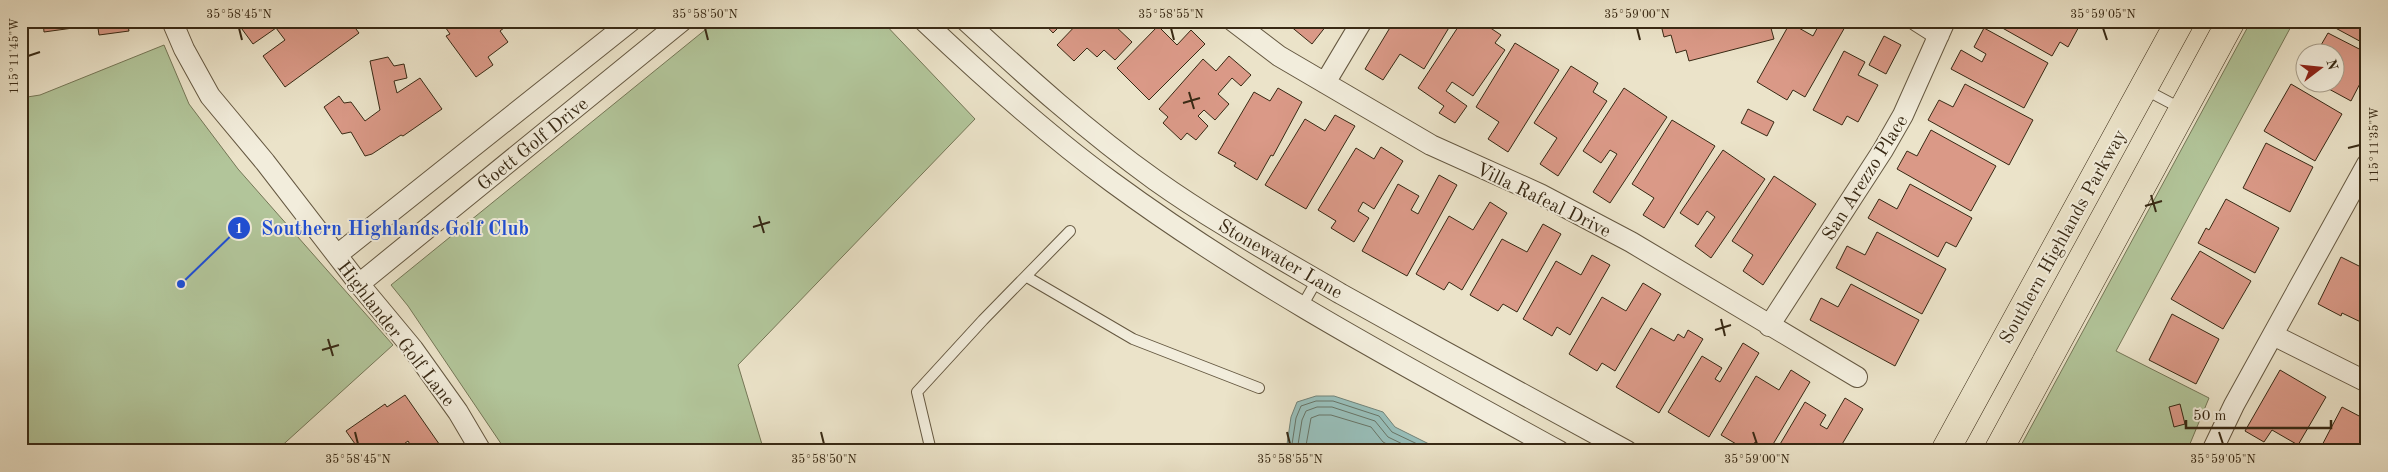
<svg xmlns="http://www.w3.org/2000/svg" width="2388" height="472" font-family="'Old Standard TT',serif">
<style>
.green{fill:#b2c59a;stroke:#757757}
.water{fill:#98beb9;stroke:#728277}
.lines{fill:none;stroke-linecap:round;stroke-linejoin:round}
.shore{stroke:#687466;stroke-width:1}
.building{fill:#da9987;stroke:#382914}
.lane-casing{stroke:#655841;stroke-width:12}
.street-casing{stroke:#655841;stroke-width:22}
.primary-casing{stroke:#382914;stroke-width:29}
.lane{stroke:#f2eddc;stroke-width:10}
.street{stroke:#f2eddc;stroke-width:20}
.primary{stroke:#ebe3c9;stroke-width:28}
.ticks{fill:none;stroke:#382914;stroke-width:2}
.labels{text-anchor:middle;stroke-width:4;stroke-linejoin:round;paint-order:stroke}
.street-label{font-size:19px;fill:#382914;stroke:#f2eddc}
.leader{fill:none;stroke:#1d4ed8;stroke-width:2}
.callout-dot{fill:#1d4ed8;stroke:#f2eddc;stroke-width:2}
.mark-label{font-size:15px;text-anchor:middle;font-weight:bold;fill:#fff}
.callout-label{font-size:20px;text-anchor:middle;font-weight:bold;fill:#1d4ed8;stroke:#f2eddc;stroke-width:4;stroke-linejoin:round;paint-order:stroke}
.neatline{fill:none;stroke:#382914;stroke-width:2}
.ticks-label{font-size:12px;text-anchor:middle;fill:#382914}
</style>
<rect width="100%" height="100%" fill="#ebe3c9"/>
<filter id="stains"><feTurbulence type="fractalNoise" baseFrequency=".004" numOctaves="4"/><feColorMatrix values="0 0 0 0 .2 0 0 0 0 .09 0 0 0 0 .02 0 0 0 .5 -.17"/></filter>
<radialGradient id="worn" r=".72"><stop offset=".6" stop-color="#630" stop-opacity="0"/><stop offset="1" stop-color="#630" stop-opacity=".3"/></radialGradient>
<!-- green -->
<path class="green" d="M716,21h166l93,98 -237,246 26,86h-258l-98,-145 -17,-21z
M2251,21h43l-178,330 93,47 -22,53h-169z
M164,45l25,59 49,65 155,176 -117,106h-255v-353l19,-3z"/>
<!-- water -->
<path class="water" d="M1316,396h18l49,16 12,15 48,24h-157l5,-34 6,-15z"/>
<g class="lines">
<!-- shore -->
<path class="shore" d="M1291,451l5,-33 5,-12 15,-5h17l46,15 13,16 40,19
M1297,451l5,-31 4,-9 11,-4h15l43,14 13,16 29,14
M1305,451l6,-33 8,-3h12l40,12 12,15 17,9"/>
</g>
<!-- building -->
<path class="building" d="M43,21h29l1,7 -29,4z
M97,21h30l2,10 -30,4z
M236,21h114l9,12 -74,54 -22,-31 22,-16 -9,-12 -23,16z
M441,21h72l-13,10 8,11 -20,15 5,8 -17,12 -30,-41 4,-2z
M1042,21h23l-12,12z
M1080,21h36l-3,3 19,18 -17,18 -11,-10 -7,7 -10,-9 -13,13 -17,-16z
M1293,21h37l-18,23 -23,-19z
M1394,21h59l-29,48 -24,-15 -17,26 -18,-11z
M1462,21h26l-2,4 15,10 -6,8 10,7 -32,46 -21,-14 -6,9 21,15 -12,17 -16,-10 5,-7 -26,-18z
M1660,21h109l5,18 -85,22 -3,-11 -10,3 -5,-18 -7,2z
M1821,21h14l10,6 -40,70 -12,-7 -6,10 -30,-18 33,-59 23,13z
M1990,21h92l-14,26 -8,-5 -8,14z
M2329,21h38v24l-39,-21z
M1158,26l19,19 14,-15 14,14 -56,56 -32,-32z
M1984,28l64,35 -24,45 -73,-39 10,-19 21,12 4,-8 -12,-7z
M2328,33l39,20v17l-16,31 -35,-19h20v-30h-19z
M1884,36l17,9 -15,29 -17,-9z
M1515,43l44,27 -51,82 -20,-13 11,-17 -23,-15z
M1844,51l21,11 -7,13 20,10 -20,37 -11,-6 -5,9 -29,-15z
M1229,56l22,19 -10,11 -9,-8 -14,16 11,10 -14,16 -11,-10 -6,6 10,10 -12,14 -9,-7 -6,7 -18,-17 5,-6 -9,-8 44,-50 13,12z
M388,57l6,9 10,-2 3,14 -13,3 3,12 23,-15 22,31 -39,27 -2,-1 -29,19 -7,2 -14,-24 -9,2 -18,-27 15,-11 5,7 7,-1 14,19 15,-11 -10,-49z
M1571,66l27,17 -5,9 14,9 -49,75 -18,-12 17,-26 -23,-15z
M1965,84l68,36 -24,45 -81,-45 11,-20 14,7z
M2291,84l51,30 -27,47 -51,-30z
M1278,88l24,14 -29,54 -2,-1 -14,25 -23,-14 2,-3 -18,-10 36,-61 16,9z
M1624,88l43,29 -57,86 -17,-11 24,-38 -7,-4 -9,13 -18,-12z
M1748,109l26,13 -7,14 -26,-13z
M1335,115l20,11 -49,83 -41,-24 40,-66 20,12z
M1672,120l43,26 -51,82 -21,-13 11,-17 -22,-14z
M1931,130l65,36 -25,45 -74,-42 10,-18 10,5z
M2266,143l47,24 -23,45 -47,-24z
M1381,147l22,14 -29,48 -11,-7 -5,9 11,7 -15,24 -23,-14 5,-7 -18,-11 38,-62 18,11z
M1723,150l42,29 -54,79 -16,-12 20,-29 -8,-6 -9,14 -18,-12z
M1439,175l18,10 -50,91 -45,-25 36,-67 21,12 -8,14 7,4z
M1774,176l42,28 -53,81 -20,-14 10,-16 -21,-14z
M1910,184l62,34 -16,29 -10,-5 -8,15 -70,-39 11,-19 18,10z
M2226,199l53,29 -24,45 -57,-30 8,-15 3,2z
M1490,202l17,11 -45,77 -13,-8 -5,8 -28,-16 33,-58 24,14z
M1543,224l18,10 -44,78 -14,-8 -5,7 -28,-16 32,-56 25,13z
M1877,232l69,37 -24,45 -86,-46 11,-22 18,9z
M2200,251l51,30 -28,48 -52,-30z
M1592,255l18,10 -40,70 -13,-8 -5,9 -29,-17 33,-58 25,14z
M2341,257l26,13 -2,54 -23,-11 -1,3 -23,-12z
M1643,283l18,11 -46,77 -13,-8 -5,8 -28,-17 33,-57 24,14z
M1851,284l68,36 -24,46 -85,-46 11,-22 17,9z
M2172,314l47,25 -23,45 -47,-24z
M1651,328l23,13 4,-7 6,4 4,-8 15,9 -44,74 -43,-26z
M1743,343l16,10 -50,84 -41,-25 34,-56 20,12 -7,11 5,3z
M1791,370l19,12 -41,69 -14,-9 -4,9h-3l-27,-16 35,-59 23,14z
M2280,370l46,27 -28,48 -26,-15 -8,12 -19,-11z
M405,395l39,56h-30l-6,-10 -14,10h-34l-14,-20 39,-27 2,3z
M1845,398l18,11 -25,42h-62l29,-49 21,13 -6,10 7,4z
M2180,404l5,20 -11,3 -5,-20z
M2342,407l19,10 3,-6 3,2v38h-48z"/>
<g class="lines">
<!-- lane casing -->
<g class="lane-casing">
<path id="lane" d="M2144,89l38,20
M1027,277l106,62 126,49
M1301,308l16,-28
M931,451l-14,-59 66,-72 87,-89"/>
</g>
<!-- street casing -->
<g class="street-casing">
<path id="street" d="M172,21l12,28 26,47 55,66 94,122 54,65 45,63 23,39
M924,21c60,57 121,112 188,161 140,103 295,185 447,269
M966,21c61,56 122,111 189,159 59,42 123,77 186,114 95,53 190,105 286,157
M1233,21l46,35 152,89 109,49 91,48 226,135
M1917,21l22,14
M1325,83l37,-62
M337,255l294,-234
M359,284l323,-263
M1769,326l114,-176 20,-35 42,-94
M2273,335l94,47
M2212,451l22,-46 133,-241"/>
</g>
<!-- primary casing -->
<g class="primary-casing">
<path id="primary" d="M1945,451l235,-430
M1998,451l233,-430"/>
</g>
<!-- lane -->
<use href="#lane" class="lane"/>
<!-- street -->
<use href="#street" class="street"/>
<!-- primary -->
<use href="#primary" class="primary"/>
</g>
<!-- ticks -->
<path class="ticks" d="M239,28l3,12M705,28l3,12M1171,28l3,12M1637,28l3,12M2103,28l4,12M28,56l12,-4M1189,92l5,17M1183,103l17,-5M2348,148l12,-3M2151,195l5,17M2145,206l17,-5M759,216l5,17M753,227l17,-5M1721,319l4,17M1715,330l16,-5M328,339l5,17M322,350l17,-5M355,432l3,12M821,432l3,12M1287,432l3,12M1753,432l4,12M2219,432l4,12"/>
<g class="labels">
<!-- street labels -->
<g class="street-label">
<text transform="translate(532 143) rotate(-39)" y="7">Goett Golf Drive</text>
<text transform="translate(1864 177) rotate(-58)" y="7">San Arezzo Place</text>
<text transform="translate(1544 199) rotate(26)" y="7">Villa Rafeal Drive</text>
<text transform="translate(2062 236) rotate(-61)" y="7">Southern Highlands Parkway</text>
<text transform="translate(1281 258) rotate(30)" y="7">Stonewater Lane</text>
<text transform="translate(397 333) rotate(52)" y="7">Highlander Golf Lane</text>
</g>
</g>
<!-- callouts -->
<path class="leader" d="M181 284L239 228"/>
<g class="callout-dot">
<circle cx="181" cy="284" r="5"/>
<circle cx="239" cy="228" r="12"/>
</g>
<g class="mark-label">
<text x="239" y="233">1</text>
</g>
<g class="callout-label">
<text x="395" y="235">Southern Highlands Golf Club</text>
</g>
<!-- margin -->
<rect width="2388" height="472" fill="none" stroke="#ebe3c9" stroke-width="55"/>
<!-- north arrow -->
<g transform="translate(2320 68) rotate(74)"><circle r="24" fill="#f2eddc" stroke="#a89f8c"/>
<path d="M0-4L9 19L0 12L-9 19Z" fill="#8f2418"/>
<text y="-8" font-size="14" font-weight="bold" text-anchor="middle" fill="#382914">N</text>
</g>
<!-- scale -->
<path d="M2186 420v8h145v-8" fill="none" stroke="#382914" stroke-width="2.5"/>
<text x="2193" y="420" font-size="15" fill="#382914" stroke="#f2eddc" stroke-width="4" paint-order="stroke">50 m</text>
<rect x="28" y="28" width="2332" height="416" class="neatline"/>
<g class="ticks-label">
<text x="239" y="18">35°58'45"N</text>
<text x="705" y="18">35°58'50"N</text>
<text x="1171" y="18">35°58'55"N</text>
<text x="1637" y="18">35°59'00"N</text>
<text x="2103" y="18">35°59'05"N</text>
<text transform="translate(14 56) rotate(-90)" y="4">115°11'45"W</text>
<text transform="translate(2374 145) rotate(-90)" y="4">115°11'35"W</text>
<text x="358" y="463">35°58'45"N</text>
<text x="824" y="463">35°58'50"N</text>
<text x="1290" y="463">35°58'55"N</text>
<text x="1757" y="463">35°59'00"N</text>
<text x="2223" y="463">35°59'05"N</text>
</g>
<rect width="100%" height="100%" filter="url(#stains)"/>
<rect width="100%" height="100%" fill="url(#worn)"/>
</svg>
